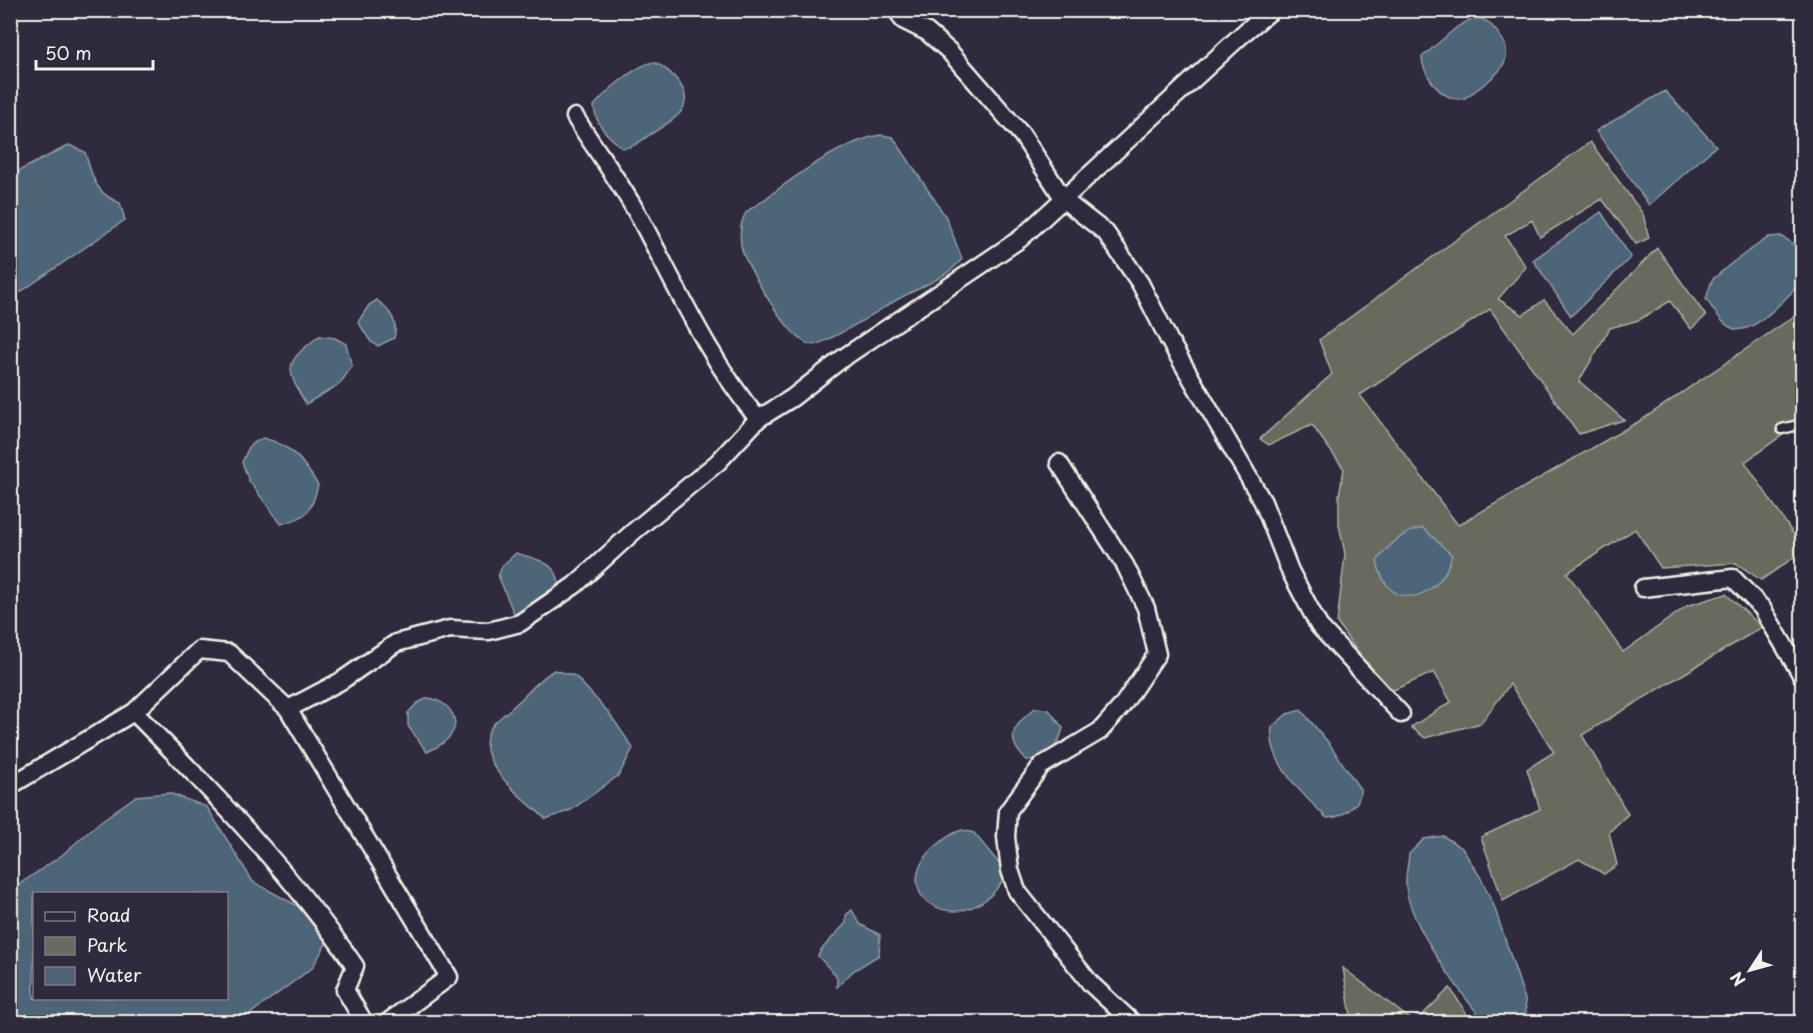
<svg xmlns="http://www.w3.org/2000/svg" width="1813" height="1033" font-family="'Playpen Sans',sans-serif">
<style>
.green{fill:#676b5d;stroke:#aeaea2;stroke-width:1.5}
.water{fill:#4e6579;stroke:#909da5;stroke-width:1.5;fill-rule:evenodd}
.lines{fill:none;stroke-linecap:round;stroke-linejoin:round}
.lane-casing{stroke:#f4f1e8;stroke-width:13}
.street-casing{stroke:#f4f1e8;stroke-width:21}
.lane{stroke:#2f2a3d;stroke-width:8}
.street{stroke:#2f2a3d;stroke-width:16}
</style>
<rect width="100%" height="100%" fill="#2f2a3d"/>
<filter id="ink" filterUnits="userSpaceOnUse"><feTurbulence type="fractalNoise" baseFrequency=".0167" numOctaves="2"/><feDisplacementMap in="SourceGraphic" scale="12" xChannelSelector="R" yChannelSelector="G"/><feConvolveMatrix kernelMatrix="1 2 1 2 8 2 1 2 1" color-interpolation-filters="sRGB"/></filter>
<g filter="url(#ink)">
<!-- green -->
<path class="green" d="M1590,142l53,72 6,24 -13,6 -34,-45 -62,38 -8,-17 -27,16 21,31 -28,32 25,16 21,-15 29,34 84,-86 49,68 -15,13 -21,-28 -31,19 -29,8 -31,53 45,39 -45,14 -89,-125 -130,86 98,130 185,-106 159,-108v43l-4,6 4,9v52l-57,41 57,85v5l-41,28 -25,-17 -75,5 -26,-39 -68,44 56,79 64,-46 39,-12 36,33 -180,108 46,79 -19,18 8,33 -13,9 -25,-15 -76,42 -22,-64 59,-28 -13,-40 27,-17 -44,-68 -29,39 -56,15 -14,-11 40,-25 -17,-30 -47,21 -50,-70 8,-69 -6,-29v-30l5,-26 -32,-44 -43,20 -9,-6 72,-65 -13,-34z
M1343,968l71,54h1h-63z
M1450,988l22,34h-57z"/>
<!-- water -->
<path class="water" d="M1475,17c12,2 18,9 25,19 21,28 -14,47 -35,62 -20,7 -43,-23 -43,-41l35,-30z
M654,62c18,9 43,32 25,52 -8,8 -18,14 -28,20 -10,6 -16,14 -29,14 -13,-11 -27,-23 -28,-42 12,-15 42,-41 60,-44z
M1665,91l51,55 -67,59 -53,-74z
M880,135l13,2 53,80 16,42c-17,21 -46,29 -69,43 -13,8 -69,43 -80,43 -22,-1 -62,-72 -70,-92 -4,-11 -4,-30 3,-40 3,-4 11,-8 15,-11 33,-25 78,-59 119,-67z
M69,145l16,7c8,25 9,41 35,51l5,17 -106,73 -8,2v-120z
M1601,212l30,45 -60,59 -38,-56z
M1781,236c24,14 22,18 21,45 -13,14 -47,53 -67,48 -13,-3 -22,-21 -29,-30l6,-19 21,-18 36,-25z
M377,300c12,10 22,21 17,38l-16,8 -7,-4 -13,-20 11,-17z
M319,336l16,2 11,6 6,22 -12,18 -34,20c-23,-38 -20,-42 13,-68z
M263,438c29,7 40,23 55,47 -6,25 -10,33 -37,39l-32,-43 -7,-19 8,-17z
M1423,528l29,27c-11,46 -65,61 -75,6 12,-16 26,-30 46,-33z
M516,553c18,6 40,8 43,30 -12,16 -26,25 -45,31l-16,-39 5,-10z
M554,670l21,6 34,37 24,35 -14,27 -48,35 -25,9c-21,-19 -78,-60 -54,-93 6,-8 17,-15 24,-22 13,-12 22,-24 38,-34z
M428,698c23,3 38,27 16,44 -4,4 -11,7 -17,10l-19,-26v-13l9,-10z
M1035,708l14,2 14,18c-4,18 -17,33 -37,32 -23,-23 -12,-34 9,-52z
M1301,710l27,32 32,47c2,17 -19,29 -33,29 -23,-22 -60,-56 -55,-91l15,-13z
M169,793l38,14 46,75 45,24 29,36 -15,26 -73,54h-228v-132l51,-35 39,-34 35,-25zM34,894h192v104h-192z
M962,830l12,3 33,40c-38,74 -128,25 -72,-26 8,-7 16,-14 27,-17z
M1443,836l19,12 19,30 13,28 31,93 1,14 -9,9h-33c-25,-32 -74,-96 -78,-135 -1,-11 2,-22 3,-33l15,-15z
M852,910l8,14 20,11 -1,20 -26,16 -16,16v-10l-19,-21 3,-6 25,-27v-8z"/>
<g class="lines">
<!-- lane casing -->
<g class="lane-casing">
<path id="lane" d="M1782,429l20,-5"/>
</g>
<!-- street casing -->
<g class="street-casing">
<path id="street" d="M897,10l6,10 24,12 22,19 73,84 43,66 41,32 34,50 29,57 94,162 27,69 29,55 82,88
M575,117c22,35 48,69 67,105 36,68 67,137 116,197
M1059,463l66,102 21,43 11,46 -35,52 -22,25 -59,35 -33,45 -2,26 4,33 7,21 74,93 41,38
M1643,588l90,-10 29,30 40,68
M288,709l161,268 -61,45
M134,712l65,-62 30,3 59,56 53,-28 55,-38 54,-14 39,2 31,-8 55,-38 58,-53 85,-70 40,-43 34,-21 51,-40 177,-119 227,-209 25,-20
M10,786l124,-74c78,79 158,162 221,254l-10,24 19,32"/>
</g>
<!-- lane -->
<use href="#lane" class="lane"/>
<!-- street -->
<use href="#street" class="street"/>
</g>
</g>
<!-- margin -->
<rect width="1813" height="1033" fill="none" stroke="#2f2a3d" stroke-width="36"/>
<rect x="18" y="18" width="1777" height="997" fill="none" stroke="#f4f1e8" stroke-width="2" filter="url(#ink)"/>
<!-- legend -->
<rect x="33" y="892" width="195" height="108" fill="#2f2a3d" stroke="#7e7a81" stroke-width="1.5"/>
<rect x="45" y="912" width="30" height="9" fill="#2f2a3d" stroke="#7e7a81" stroke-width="1.5"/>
<text x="87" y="922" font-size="18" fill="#f4f1e8">Road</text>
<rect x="45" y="937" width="30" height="18" fill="#676b5d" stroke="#7e7a81" stroke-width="1.5"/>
<text x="87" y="952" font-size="18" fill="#f4f1e8">Park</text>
<rect x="45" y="967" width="30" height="18" fill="#4e6579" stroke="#7e7a81" stroke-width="1.5"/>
<text x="87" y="982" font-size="18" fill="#f4f1e8">Water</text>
<!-- north arrow -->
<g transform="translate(1750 970) rotate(234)" stroke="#2f2a3d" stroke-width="4.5" paint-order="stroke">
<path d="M0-4.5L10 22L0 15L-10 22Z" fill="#f4f1e8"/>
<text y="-9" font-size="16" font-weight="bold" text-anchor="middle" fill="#f4f1e8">N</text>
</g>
<!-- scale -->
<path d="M36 60v9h117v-9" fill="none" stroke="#f4f1e8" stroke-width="3"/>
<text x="45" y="60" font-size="18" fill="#f4f1e8" stroke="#2f2a3d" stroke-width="4.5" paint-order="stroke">50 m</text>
</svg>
